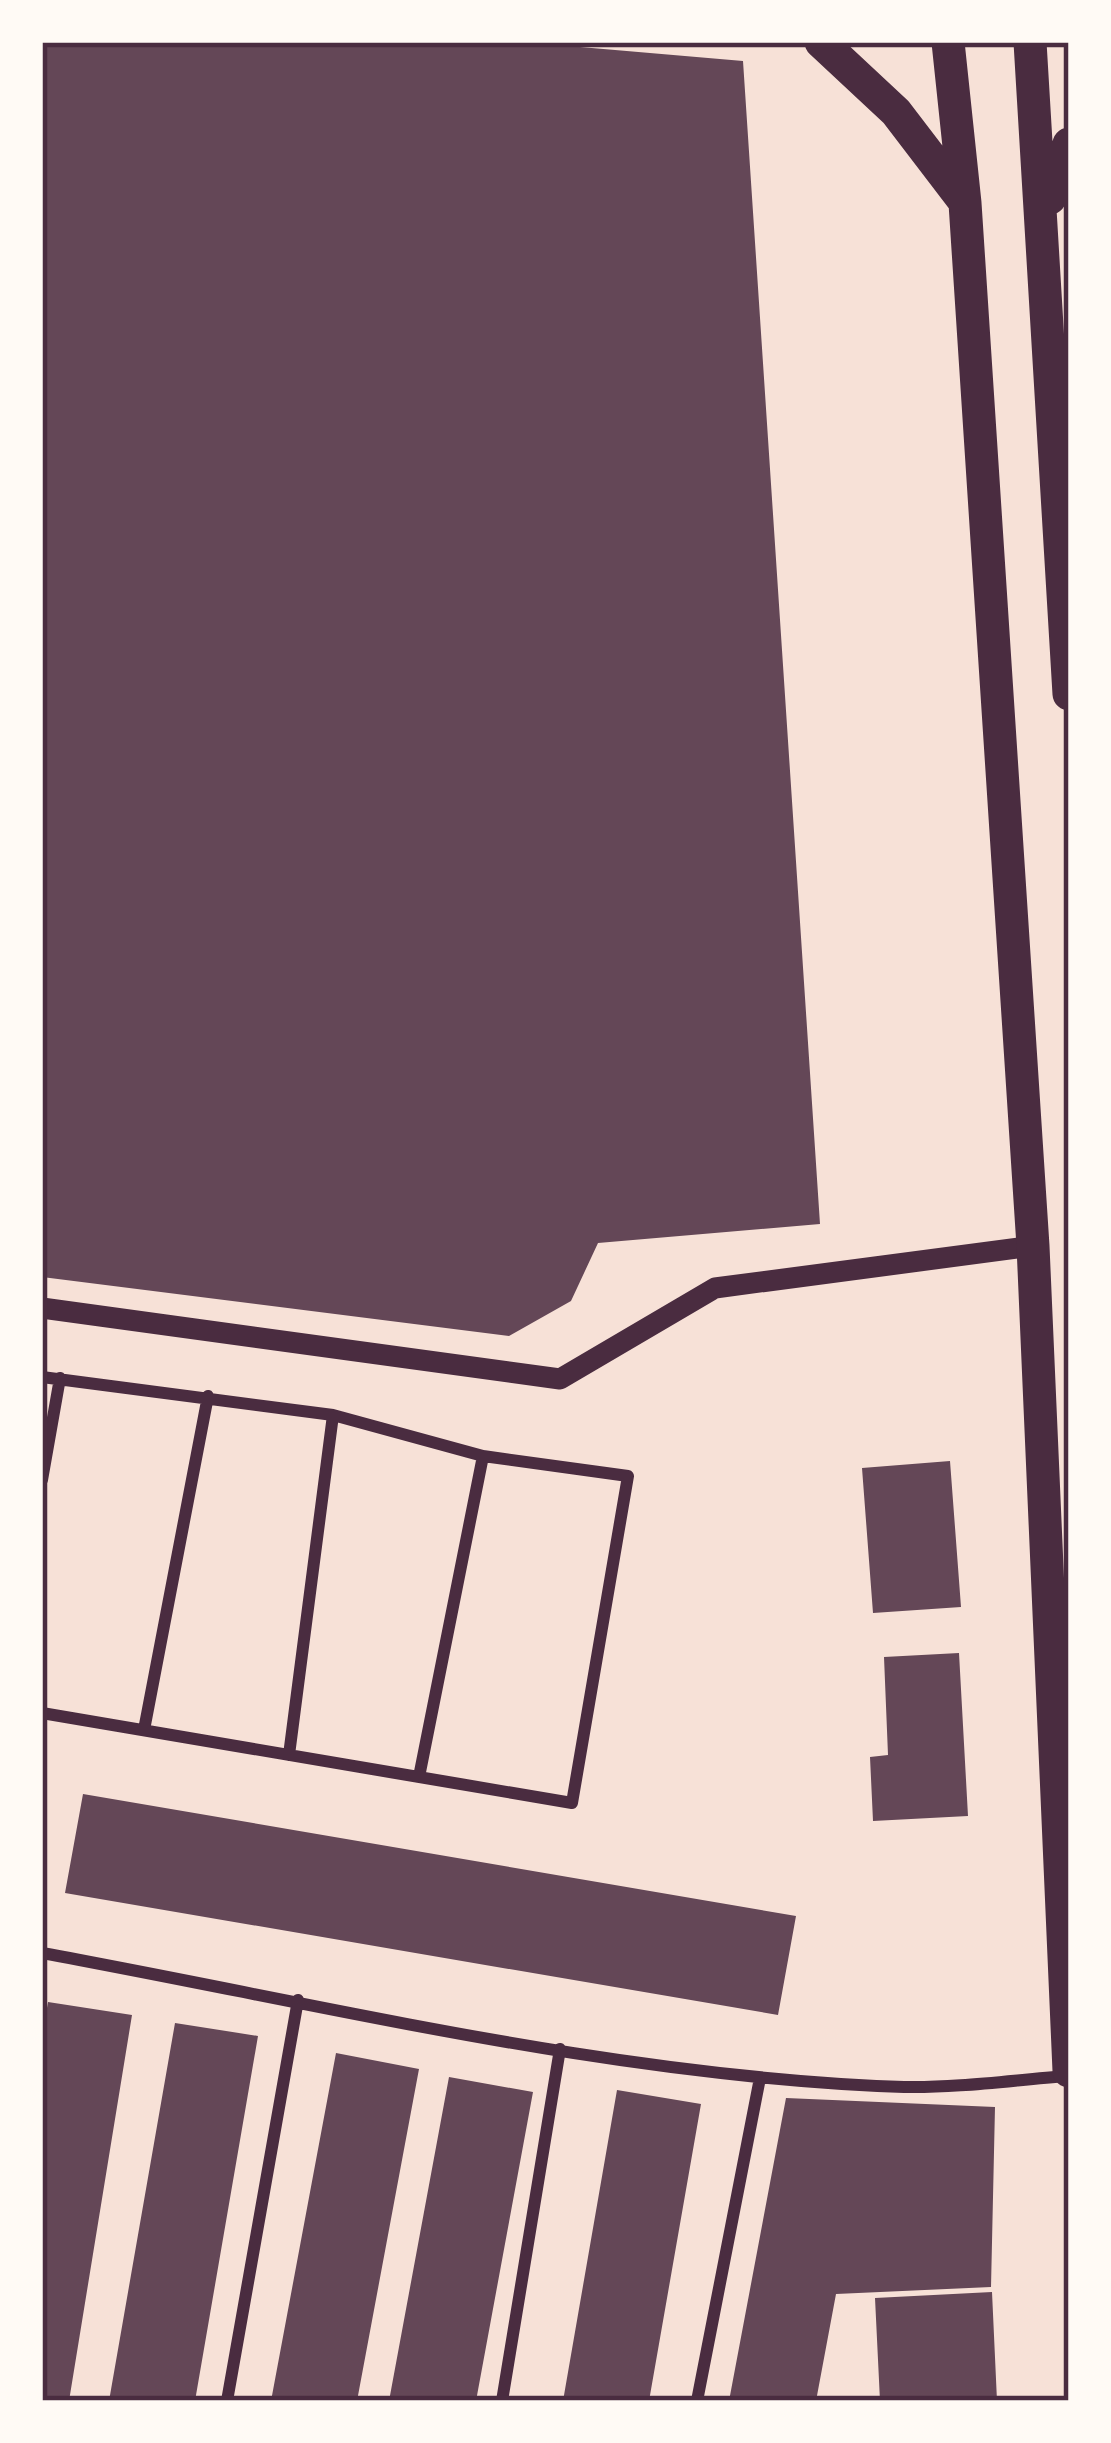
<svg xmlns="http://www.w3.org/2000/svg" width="1111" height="2443" font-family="Jost,sans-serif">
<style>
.building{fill:#644757}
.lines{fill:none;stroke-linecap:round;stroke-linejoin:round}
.minor{stroke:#4a2c40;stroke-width:12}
.tertiary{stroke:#4a2c40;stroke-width:21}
.trunk{stroke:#4a2c40;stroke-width:33}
.neatline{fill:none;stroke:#4a2c40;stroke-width:4.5}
</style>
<rect width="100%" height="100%" fill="#f7e1d7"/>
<!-- building -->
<path class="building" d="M42,42h480l221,19 77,1163 -222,19 -27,58 -62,35 -467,-59z
M950,1461l11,146 -88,6 -11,-145z
M959,1653l9,163 -95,5 -3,-64 18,-2 -4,-98z
M83,1794l713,122 -18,99 -713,-122z
M48,2002l84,13 -63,386h-27v-363z
M175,2023l83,13 -63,365h-86z
M336,2053l83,16 -62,332h-86z
M449,2077l84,15 -57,309h-87z
M617,2090l84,14 -52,297h-86z
M786,2098l209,9 -4,180 -155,7 -20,107h-87z
M992,2292l5,109h-117l-5,-103z"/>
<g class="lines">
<!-- minor -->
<path class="minor" d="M42,1377l291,38 150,41 145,20 -56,327 -530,-90
M42,1480l18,-102
M144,1730l64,-334
M289,1755l44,-340
M419,1777l64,-321
M42,1953c284,52 572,124 862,134 54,1 109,-7 163,-11
M227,2401l71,-401
M502,2401l58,-352
M697,2401l63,-323"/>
<!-- tertiary -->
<path class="tertiary" d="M42,1308l518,71 155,-91 318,-42"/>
<!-- trunk -->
<path class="trunk" d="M821,42l75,70 68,89
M948,42l17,161 68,1043 36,825
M1030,42l39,652
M1050,198l19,-54"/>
</g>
<!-- border -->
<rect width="1111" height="2443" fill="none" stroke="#fffaf5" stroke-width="90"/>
<rect x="45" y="45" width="1021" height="2353" class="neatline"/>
</svg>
